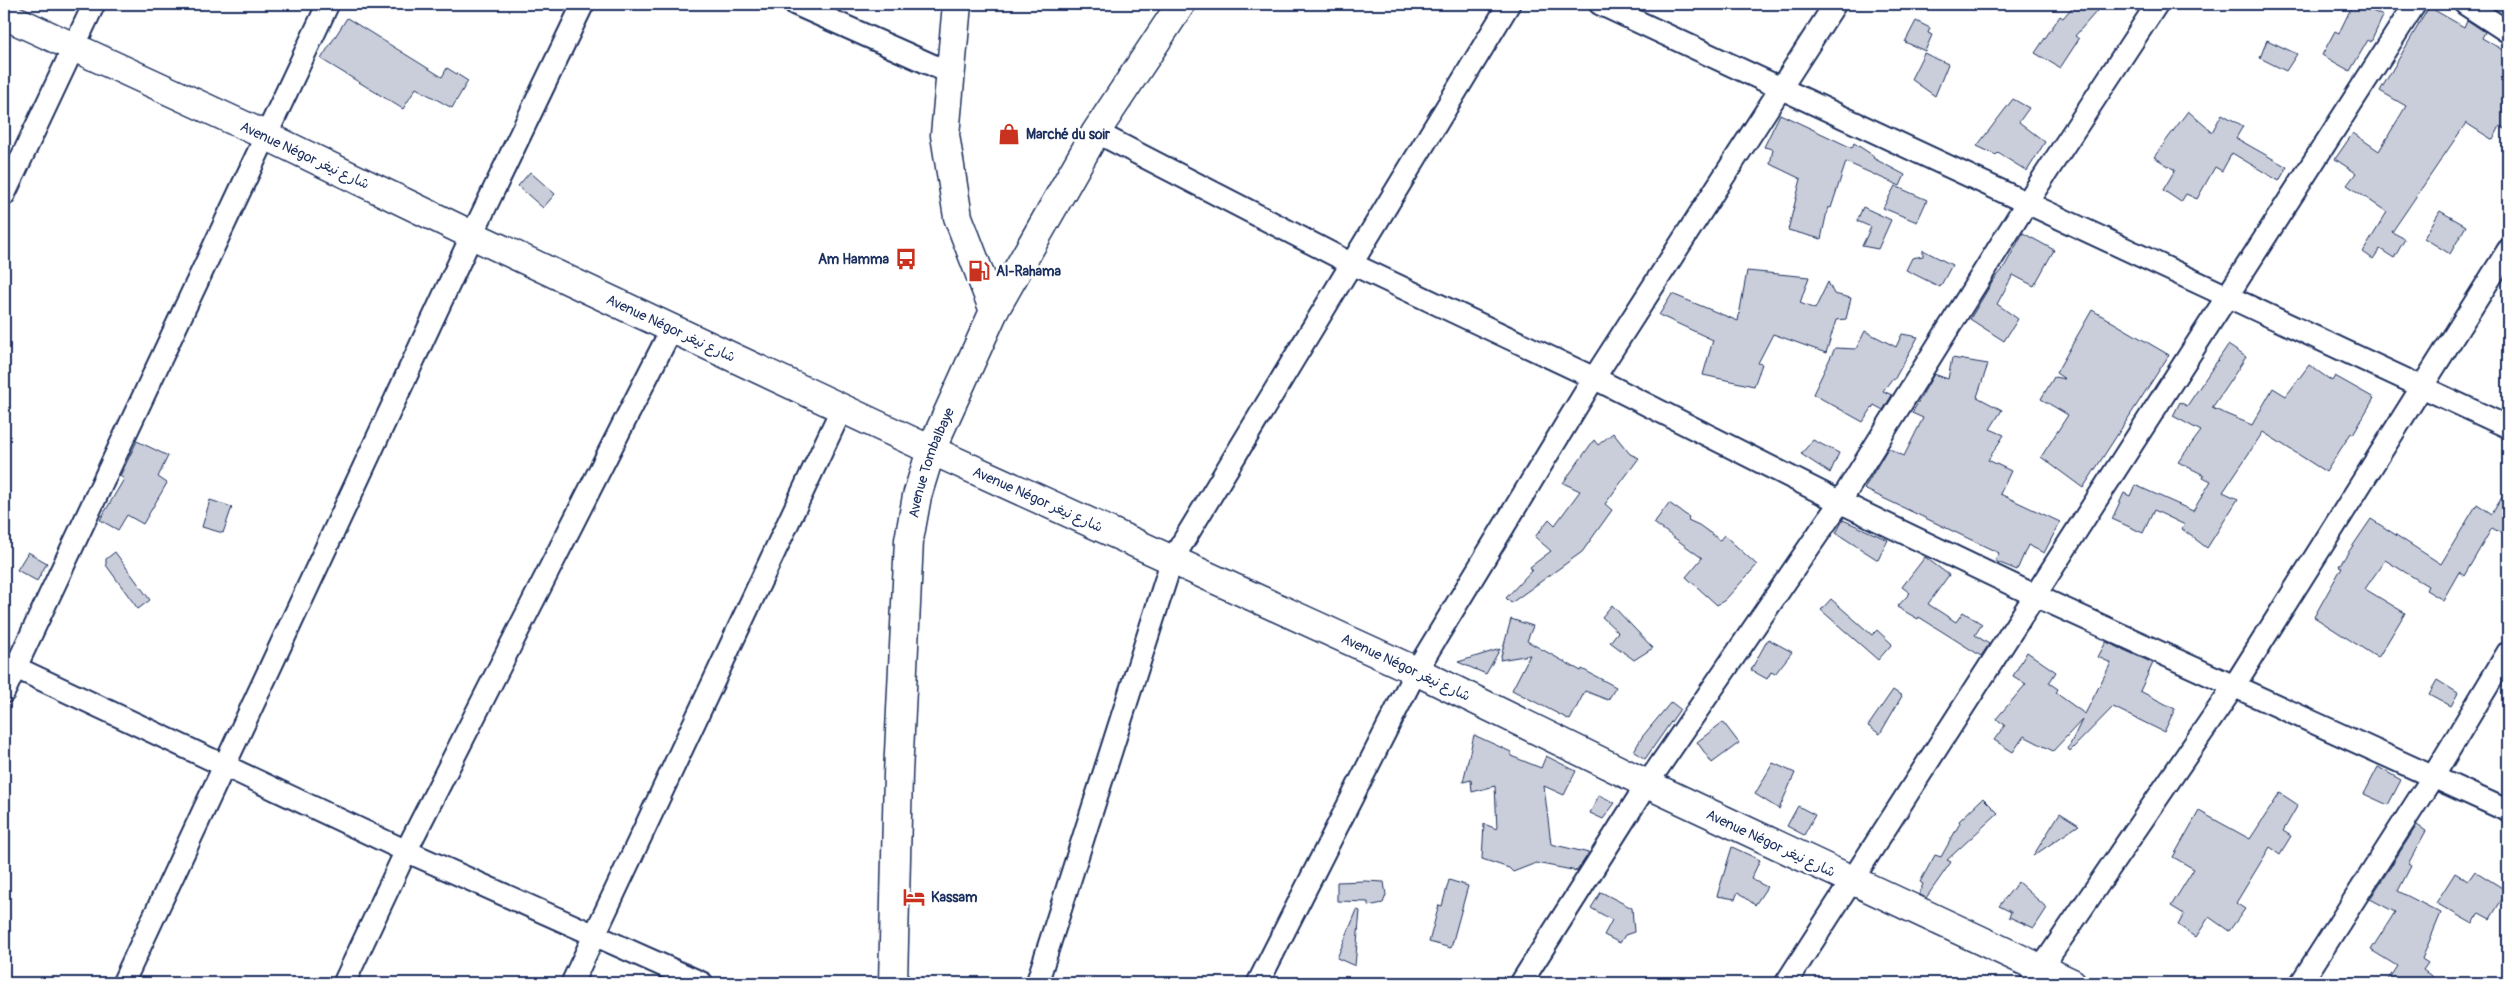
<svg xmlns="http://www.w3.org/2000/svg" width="2512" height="987" font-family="Pangolin,'Playpen Sans Arabic',sans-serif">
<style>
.building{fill:#caceda;stroke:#1b2f5e}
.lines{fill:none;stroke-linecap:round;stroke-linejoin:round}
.minor-casing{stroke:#1b2f5e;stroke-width:25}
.tertiary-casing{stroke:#1b2f5e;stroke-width:31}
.secondary-casing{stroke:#1b2f5e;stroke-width:31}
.minor{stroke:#fff;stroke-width:21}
.tertiary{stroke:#fff;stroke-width:28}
.secondary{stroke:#fff;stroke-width:28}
.labels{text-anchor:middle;stroke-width:5;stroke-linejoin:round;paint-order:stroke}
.poi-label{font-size:14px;font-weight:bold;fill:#1b2f5e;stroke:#fff;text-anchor:start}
.street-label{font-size:14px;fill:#1b2f5e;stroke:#fff}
</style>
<rect width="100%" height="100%" fill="#fff"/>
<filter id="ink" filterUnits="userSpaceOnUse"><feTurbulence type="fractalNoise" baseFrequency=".02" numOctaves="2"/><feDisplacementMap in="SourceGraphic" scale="10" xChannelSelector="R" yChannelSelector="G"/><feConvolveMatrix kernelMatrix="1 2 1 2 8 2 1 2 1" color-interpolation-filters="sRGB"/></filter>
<g filter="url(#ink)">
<!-- building -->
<path class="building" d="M2075,4h28l-28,32 4,3 -19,29 -25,-15 25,-37 3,2z
M2353,4h5l25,12 -12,26 -3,-2 -18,31 -28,-16 13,-24 4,2z
M2429,7l35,20 3,-7 18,12 -3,6 26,15v78l-8,-5 -7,14 -27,-17 -74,109 13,7 -11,19 -14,-9 -7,10 -10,-7 24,-40 -40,-27 9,-12 -21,-14 18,-26 26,18 27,-45 -26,-15z
M347,18l95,59 5,-9 21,13 -16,27 -36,-20 -13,21 -82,-50z
M1916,21l14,7 -2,5 4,2 -7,16 -20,-9z
M2267,40l30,14 -11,17 -26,-13z
M1924,53l24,11 -13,32 -24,-17z
M2013,99l16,9 -10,14 26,20 -18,29 -29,-18 -2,2 -19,-9z
M2188,111l24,21 10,-18 21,12 -7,12 51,29 -8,14 -47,-28 -10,18 -7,-4 -18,32 -11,-5 -5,8 -18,-12 12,-20 -21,-13z
M1780,114l72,34 2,-5 20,13 -1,2 32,17 -5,11 -54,-24 -15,46 -3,-1 -7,32 -33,-9 13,-51 -31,-15 3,-15 -9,-2z
M530,172l25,22 -12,14 -25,-22z
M1895,186l32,14 -10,22 -34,-14z
M1863,207l28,13 -13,29 -16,-3 9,-19 -14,-6z
M2440,211l26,15 -16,28 -26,-16z
M2023,233l31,17 -20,36 -21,-11 -16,29 21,15 -14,22 -34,-22 23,-38 10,-12z
M1923,250l29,15 -12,22 -34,-17 6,-12 11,-2z
M1747,271l62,6 -9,26 15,6 13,-27 6,12 17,4 -5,21 -10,1 -10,33 -53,-19 -15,29 4,1 -8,22 -51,-11 10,-35 -54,-25 13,-21 66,27z
M2092,310l77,45 -86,133 -42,-31 27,-42 -27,-16 13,-22 11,2 -9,-6z
M1865,331l31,16 6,-13 16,3 -24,43 -2,-1 -9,12 9,4 -9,15 -9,-5 -11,17 -50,-28 22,-46 21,1z
M2228,345l18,12 -34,51 40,17 21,-37 13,8 23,-31 23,16 3,-5 39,22 -21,36 -2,-1 -25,39 -63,-40 -40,60 15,7 -31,49 -25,-19 3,-4 -31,-15 -11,23 -31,-14 12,-26 6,3 5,-11 58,26 18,-30 -8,-4 1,-2 -26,-13 23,-31 -28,-15 7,-14 7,4z
M1952,358l36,6 -11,33 25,13 -12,19 14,6 -16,25 23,11 -11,23 60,28 -16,31 -16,-8 -11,25 -22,-9 4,-8 -135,-64 24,-41 16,8 19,-38 -11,-5 22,-39 14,5z
M1613,433l17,21 9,4 -34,46 7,6 -30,42 -71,51 -5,-5 26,-28 -2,-3 21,-16 -16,-14 14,-18 6,6 25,-34 -17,-8 31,-43 4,5z
M1813,440l26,13 -9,20 -29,-19z
M137,441l31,15 -10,21 9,6 -24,41 -16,-9 -9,15 -18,-10 24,-41 -4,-3z
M2508,487v50l-16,-9 -28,48 -5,-4 -16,28 -17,-10 2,-4 -43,-26 -20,29 40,24 -27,45 -64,-41 28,-50 -3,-1 32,-47 70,45 36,-60 15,10z
M210,500l22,7 -9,26 -21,-6z
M1669,503l20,14 -1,3 11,5 21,15 4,-5 33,30 -32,35 -8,5 -31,-28 16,-19 -48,-35z
M1843,520l45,20 -10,20 -42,-27z
M28,552l19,11 -10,18 -20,-11z
M115,552l35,48 -12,9 -32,-44v-6z
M1925,557l24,18 -21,29 28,18 7,-10 19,12 -7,11 14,9 -8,12 -62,-39 -1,2 -21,-12 13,-14 -8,-6z
M1831,599l41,36 5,-5 15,14 -14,16 -57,-50z
M1612,605l41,43 -19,12 -24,-18 8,-10 -16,-15z
M1511,619l22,7 -6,15 54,30 1,-2 34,18 -8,13 -23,-9 -15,29 -58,-30 18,-35 -30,5z
M1768,639l24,13 -17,22 -4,-2 -4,7 -16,-9z
M2106,642l47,21 -13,28 35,18 -11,23 -51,-25 -43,44 -2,-2 14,-29 -29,31 -29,-15 -11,16 -19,-12 11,-15 -9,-6 30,-35 -13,-8 14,-24 29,20 -7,11 9,6 -2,4 29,21 26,-51 -13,-6z
M1500,649l-14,25 -28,-12z
M2437,680l21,13 -7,13 -22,-12z
M1893,690l9,6 -22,38 -12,-8z
M1671,702l9,7 -35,50 -11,-8 8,-14z
M1723,722l16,21 -27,20 -15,-21z
M1474,735l37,17v4l30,12 5,-12 30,15 -12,24 -20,-9 7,58 38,9 -12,18 -41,-8 -23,9 -4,-4 -27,-9 2,-35 13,5 -2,-43 -23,6 -1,-12 -8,2z
M1773,763l22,10 -16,36 -24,-15z
M2378,767l23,13 -13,25 -24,-11z
M2280,793l18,12 -15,26 8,5 -11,18 -10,-7 -34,56 9,6 -16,22 -20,-14 -13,20 -18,-12 6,-11 -13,-8 23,-37 -21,-12 26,-46 51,28z
M1599,795l16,8 -12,16 -13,-6z
M1983,798l15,15 -51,47 4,2 -25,36 -7,-4 4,-10 -3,-2 15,-27 6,2 19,-34 -1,-2z
M1798,806l17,9 -11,20 -17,-9z
M2060,813l19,12 -46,31z
M2417,825l9,6 -18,33 3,2 -13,25 43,22 -19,46 6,4 -5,7 18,13h-55l11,-17 -26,-16 24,-38 -25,-13z
M1732,847l28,13 -9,19 16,8 -12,18 -17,-13 -3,7 -18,-3z
M2475,871l32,20 -17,28 -11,-6 -6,11 -37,-21 19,-30 13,8z
M1449,880l19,6 -17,62 -22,-6 10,-37 3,1z
M1365,881l19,1 2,13 -3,8 -15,3v-4l-31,-1v-19z
M2018,882l29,26 -13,20 -25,-11 2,-5 -12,-6z
M1601,892l31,16 2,24 -9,3 -5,8 -16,-8 8,-15 -21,-12z
M1357,910l3,1 -5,55 -18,-8z"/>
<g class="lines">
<!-- minor casing -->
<g class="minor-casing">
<path id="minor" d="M795,4l155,69
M1600,4l908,423
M2465,4l43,28
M1096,132l256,132 242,114 246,124 196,94 472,215
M4,195l90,-191
M4,662l402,189 296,132
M4,692l324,-688
M123,983l349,-748 111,-231
M344,983l62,-132 266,-523
M572,983l270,-575
M1037,983l135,-423 337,-556
M1258,983l158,-312 178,-293 241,-374
M1521,983l126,-199 193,-282 186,-298 131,-200
M1786,983l629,-979
M2031,983l203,-297 274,-436
M2301,983l133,-208 74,-123"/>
</g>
<!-- tertiary casing -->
<g class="tertiary-casing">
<path id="tertiary" d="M957,4l-12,131 13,82 36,94
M4,15l263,121 205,99 459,215"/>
</g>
<!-- secondary casing -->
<g class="secondary-casing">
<g id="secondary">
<path d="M931,450l485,221 231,113 425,199"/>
<path id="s1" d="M893,983l5,-209 11,-234 8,-44 14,-46 63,-139 102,-179 85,-128"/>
</g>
</g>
<!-- minor -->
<use href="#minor" class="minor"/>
<!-- tertiary -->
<use href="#tertiary" class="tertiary"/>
<!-- secondary -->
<use href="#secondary" class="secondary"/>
</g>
</g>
<!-- icons -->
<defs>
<g id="shop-bare" transform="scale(1.725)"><path d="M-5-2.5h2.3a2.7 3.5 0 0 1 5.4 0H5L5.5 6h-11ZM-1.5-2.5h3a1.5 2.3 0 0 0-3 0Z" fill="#c8321e" stroke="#fff" stroke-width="2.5" paint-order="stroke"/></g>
<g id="bus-bare" transform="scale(1.725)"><path d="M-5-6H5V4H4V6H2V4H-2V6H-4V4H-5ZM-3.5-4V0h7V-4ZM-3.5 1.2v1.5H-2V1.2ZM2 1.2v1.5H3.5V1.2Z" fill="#c8321e" stroke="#fff" stroke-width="2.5" paint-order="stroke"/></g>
<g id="fuel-bare" transform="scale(1.725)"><path d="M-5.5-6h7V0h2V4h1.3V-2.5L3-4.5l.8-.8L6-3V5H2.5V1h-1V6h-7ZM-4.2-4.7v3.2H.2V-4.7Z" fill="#c8321e" stroke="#fff" stroke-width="2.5" paint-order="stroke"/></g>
<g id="hotel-bare" transform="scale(1.725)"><path d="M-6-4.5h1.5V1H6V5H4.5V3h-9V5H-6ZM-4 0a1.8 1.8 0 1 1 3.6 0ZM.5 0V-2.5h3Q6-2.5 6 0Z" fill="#c8321e" stroke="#fff" stroke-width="2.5" paint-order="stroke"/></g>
</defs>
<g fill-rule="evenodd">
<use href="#shop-bare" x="1009" y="134"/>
<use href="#bus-bare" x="906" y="259"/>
<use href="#fuel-bare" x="979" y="271"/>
<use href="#hotel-bare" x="914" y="897"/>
</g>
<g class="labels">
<!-- poi labels -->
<g class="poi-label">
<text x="1026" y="139">Marché du soir</text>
<text x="889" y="264" text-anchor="end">Am Hamma</text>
<text x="996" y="276">Al-Rahama</text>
<text x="931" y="902">Kassam</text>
</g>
<!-- street labels -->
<g class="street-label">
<text transform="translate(305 155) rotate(25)" y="5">Avenue Négor شارع نيغر</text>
<text transform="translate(671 328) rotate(25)" y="5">Avenue Négor شارع نيغر</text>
<text dy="5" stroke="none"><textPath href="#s1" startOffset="524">Avenue Tombalbaye</textPath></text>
<text transform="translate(1038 499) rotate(24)" y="5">Avenue Négor شارع نيغر</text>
<text transform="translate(1406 667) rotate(25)" y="5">Avenue Négor شارع نيغر</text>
<text transform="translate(1771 843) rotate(25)" y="5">Avenue Négor شارع نيغر</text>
</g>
</g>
<!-- margin -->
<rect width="2512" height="987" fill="none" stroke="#fff" stroke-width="20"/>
<rect x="10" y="10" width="2492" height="967" fill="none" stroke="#1b2f5e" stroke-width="2" filter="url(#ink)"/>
</svg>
